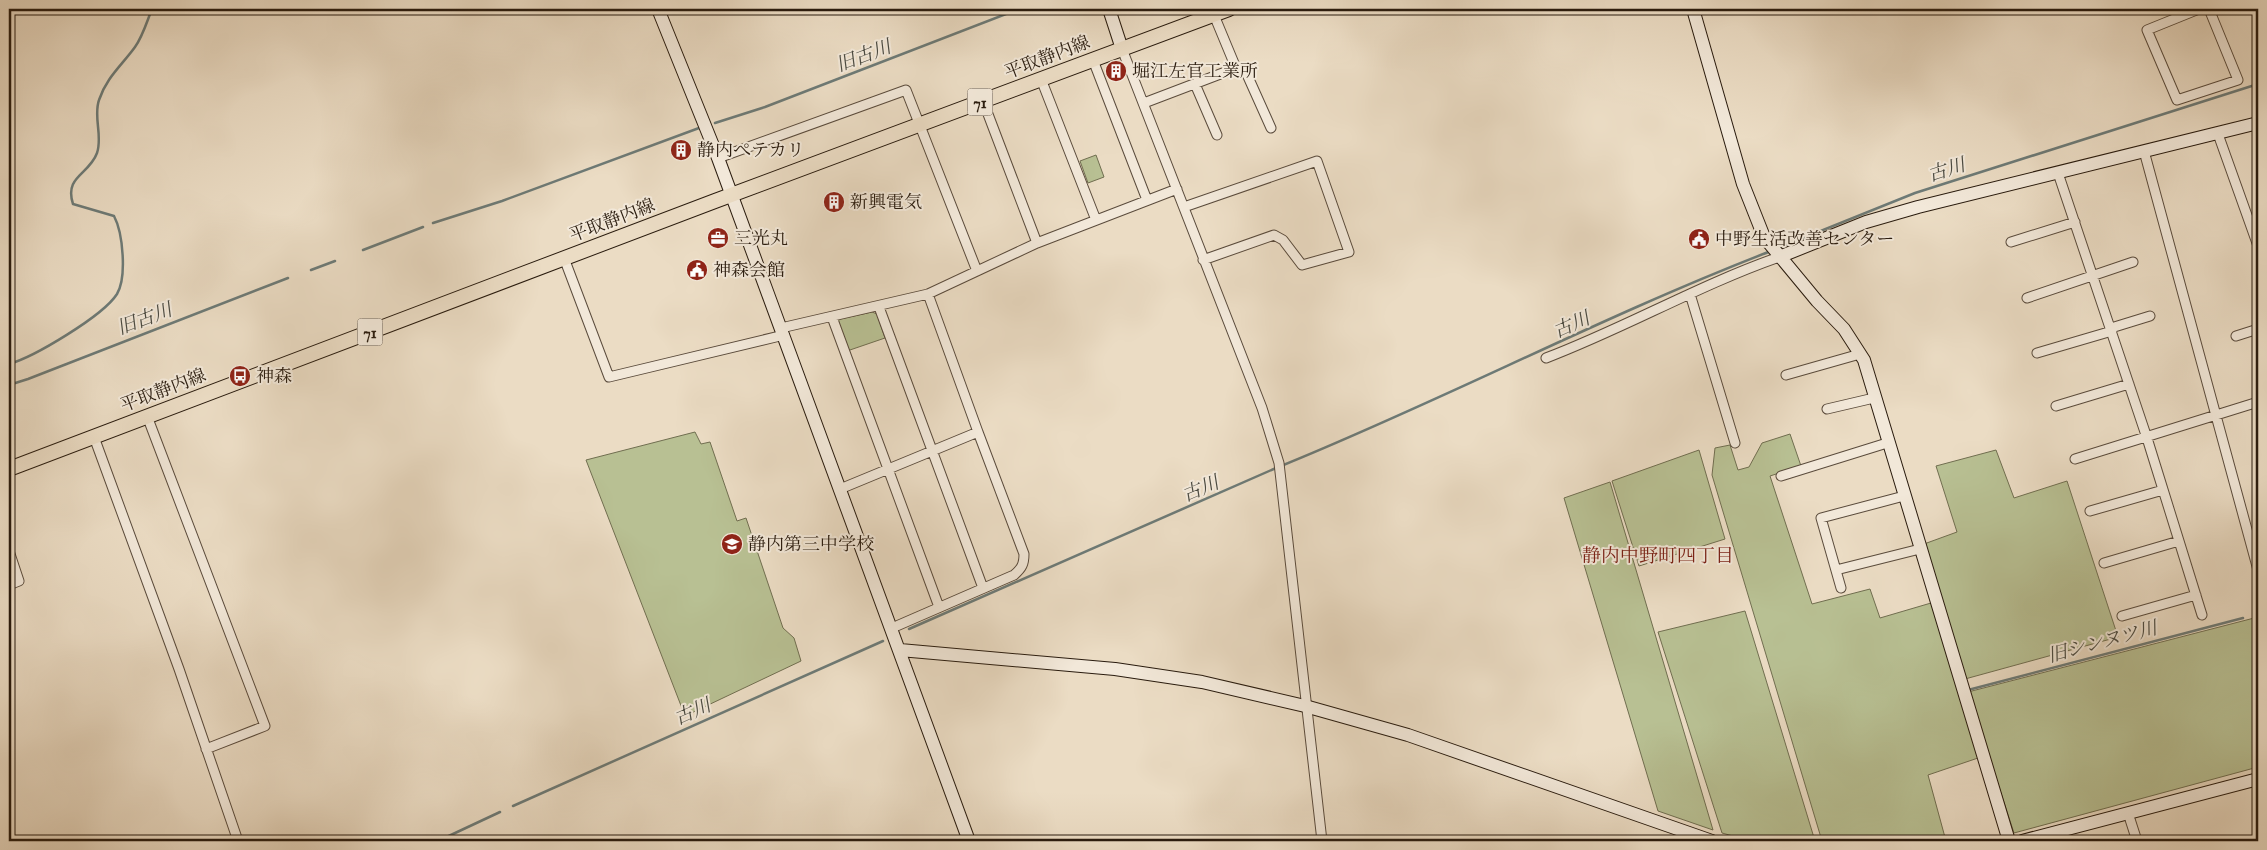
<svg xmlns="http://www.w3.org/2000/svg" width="2267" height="850" font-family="'IM FELL English','Noto Serif JP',serif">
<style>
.green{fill:#b8c093;stroke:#706e50}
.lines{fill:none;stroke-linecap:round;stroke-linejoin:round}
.stream{stroke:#6d7a76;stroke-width:2.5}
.street-casing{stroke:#5a4b3c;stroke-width:11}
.secondary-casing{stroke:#291b0e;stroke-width:14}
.primary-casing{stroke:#291b0e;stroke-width:16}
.street{stroke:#f2e8d9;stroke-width:9}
.secondary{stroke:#f2e8d9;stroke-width:12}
.primary{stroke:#ebdcc4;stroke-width:14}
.labels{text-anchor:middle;stroke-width:4;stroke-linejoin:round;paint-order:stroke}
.shield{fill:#f2e8d9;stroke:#65584b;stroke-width:1}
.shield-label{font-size:16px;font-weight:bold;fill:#291b0e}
.street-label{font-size:18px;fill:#291b0e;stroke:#f2e8d9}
.poi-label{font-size:18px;fill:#291b0e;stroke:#f2e8d9;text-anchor:start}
.water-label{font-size:19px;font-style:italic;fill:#4b4b42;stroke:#f2e8d9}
.neighbourhood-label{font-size:19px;fill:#7a1f14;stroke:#f2e8d9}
</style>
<rect width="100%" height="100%" fill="#ebdcc4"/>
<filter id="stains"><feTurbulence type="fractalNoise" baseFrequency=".004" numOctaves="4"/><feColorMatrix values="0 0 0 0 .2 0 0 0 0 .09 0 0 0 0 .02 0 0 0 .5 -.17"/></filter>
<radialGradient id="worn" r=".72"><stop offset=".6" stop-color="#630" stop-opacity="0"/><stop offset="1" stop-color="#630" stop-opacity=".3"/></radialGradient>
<!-- green -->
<path class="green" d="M1096,155l8,22 -16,6 -8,-22z
M872,312l5,2 8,24 -38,13 -10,-28 3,-4z
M695,432l6,12 9,-2 27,79 9,-3 37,110 11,10 7,23 -116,55 -99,-256z
M1790,434l11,32 -31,10 42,128 58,-15 10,29 51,-15 47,155 -50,17 18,66h-124l-110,-366 3,-27 15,-3 8,25 11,-3 13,-24z
M1699,450l26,89 -86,27 -27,-85z
M1996,450l18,48 53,-17 51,156 -153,42 -41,-135 33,-12 -21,-66z
M1610,482l103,348 -55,-19 -94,-313z
M1745,611l70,230h-64l-29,-8 -64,-201z
M2258,617v150l-244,66 -46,-141z"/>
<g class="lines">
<!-- stream -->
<path class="stream" d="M715,123l50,-16 254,-98
M433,223l69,-22 197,-73
M1778,248l137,-55 343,-109
M363,250l60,-23
M311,270l24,-9
M9,364c25,-7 94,-48 108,-70 10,-17 6,-61 -3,-78l-41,-12c-9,-28 16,-29 24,-51 6,-17 -4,-36 2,-53 7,-22 23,-35 36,-53 8,-11 12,-26 17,-38
M9,385l19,-6 260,-101
M1281,466c165,-67 324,-151 490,-215
M909,629l367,-161
M1968,690l275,-72
M513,806l370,-165
M438,841l62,-29"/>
<!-- street casing -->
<g class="street-casing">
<path id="street" d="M2199,9l-52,21 30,70 61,-20 -29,-71
M1214,15l22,53 9,2 26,58
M1122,49l140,359 17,55 43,378
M1093,60l54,140
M1041,79l55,141
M1195,84l22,51
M983,101l54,142
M1144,103l92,-35
M2218,134l40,112
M2144,151l114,419
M718,158l188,-68 71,181
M2058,173l89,265 55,177
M1184,207l133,-46 32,91 -47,13 -19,-25 -9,-5 -71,25
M2011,242l64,-20
M564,258l45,119 175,-42
M1690,294l45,149
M2027,298l106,-36
M879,307l104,281
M832,317l107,290
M781,328l147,-34 109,-51 140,-54
M2111,328l39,-12
M2236,336l22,-7
M2037,353l75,-22
M1546,358c79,-30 153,-73 233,-101
M1786,375l74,-21
M2056,406l73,-22
M1827,409l47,-11
M147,416l118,310 -59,23
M94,437l85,232 59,172
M2075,459l183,-57
M1781,476l106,-33
M840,489l138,-57 -50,-138
M2090,511l73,-21
M9,551l10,30 -10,4
M2104,563l75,-22
M1836,570l84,-21
M1841,588l-20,-70 83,-22
M2122,616l74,-21
M892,628l122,-53c8,-7 10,-11 10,-21l-46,-122
M2128,813l9,28"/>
</g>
<!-- secondary casing -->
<g class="secondary-casing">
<path id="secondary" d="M658,9l60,149 251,683
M1109,9l13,40
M1693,9l50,175 21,53 53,64 27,28 20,31 145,481
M1779,257l87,-35 52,-15 340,-84
M900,650l215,19 87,13 103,24 103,29 304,106
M2022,841l236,-62"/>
</g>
<!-- primary casing -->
<g class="primary-casing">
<path id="primary" d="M9,469l706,-268 514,-192"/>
</g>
<!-- street -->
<use href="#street" class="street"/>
<!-- secondary -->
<use href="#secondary" class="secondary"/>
<!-- primary -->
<use href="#primary" class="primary"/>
</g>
<!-- icons -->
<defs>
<g id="building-disc" transform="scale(1.125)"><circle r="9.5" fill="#8f2418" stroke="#f2e8d9"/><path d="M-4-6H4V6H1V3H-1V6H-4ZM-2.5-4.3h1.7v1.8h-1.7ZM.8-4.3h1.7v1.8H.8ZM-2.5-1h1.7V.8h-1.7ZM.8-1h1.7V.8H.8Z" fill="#fff"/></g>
<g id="office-disc" transform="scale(1.125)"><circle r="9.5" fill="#8f2418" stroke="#f2e8d9"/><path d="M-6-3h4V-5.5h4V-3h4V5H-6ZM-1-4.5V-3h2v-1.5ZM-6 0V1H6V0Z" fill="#fff"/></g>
<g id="civic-disc" transform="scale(1.125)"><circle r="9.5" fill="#8f2418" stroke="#f2e8d9"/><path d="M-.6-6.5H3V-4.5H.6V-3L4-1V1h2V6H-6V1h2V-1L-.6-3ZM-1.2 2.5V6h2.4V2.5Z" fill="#fff"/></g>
<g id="bus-disc" transform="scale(1.125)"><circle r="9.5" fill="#8f2418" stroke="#f2e8d9"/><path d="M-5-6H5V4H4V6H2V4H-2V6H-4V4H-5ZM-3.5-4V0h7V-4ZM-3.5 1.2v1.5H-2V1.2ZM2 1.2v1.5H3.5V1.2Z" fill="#fff"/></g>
<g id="school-disc" transform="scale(1.125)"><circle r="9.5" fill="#8f2418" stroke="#f2e8d9"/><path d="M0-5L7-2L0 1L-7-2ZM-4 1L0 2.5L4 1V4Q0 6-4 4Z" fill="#fff"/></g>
</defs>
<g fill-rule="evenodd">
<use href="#building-disc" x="1116" y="71"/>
<use href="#building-disc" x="681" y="150"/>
<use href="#building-disc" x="834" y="202"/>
<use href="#office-disc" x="718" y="238"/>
<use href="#civic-disc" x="1699" y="239"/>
<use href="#civic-disc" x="697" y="270"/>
<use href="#bus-disc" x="240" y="376"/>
<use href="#school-disc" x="732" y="544"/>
</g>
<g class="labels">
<!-- shield labels -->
<g class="shield">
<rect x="967.5" y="88.5" width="25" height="27" rx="4"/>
<rect x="357.5" y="318.5" width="25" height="27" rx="4"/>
</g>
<g class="shield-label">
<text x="980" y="108">71</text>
<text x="370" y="338">71</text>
</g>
<!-- street labels -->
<g class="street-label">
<text transform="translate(1047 57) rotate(-21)" y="6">平取静内線</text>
<text transform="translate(612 220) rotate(-21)" y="6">平取静内線</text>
<text transform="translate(163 390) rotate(-21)" y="6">平取静内線</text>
</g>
<!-- poi labels -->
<g class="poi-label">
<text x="1132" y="77">堀江左官工業所</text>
<text x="697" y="156">静内ぺテカリ</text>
<text x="850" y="208">新興電気</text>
<text x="734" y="244">三光丸</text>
<text x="1715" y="245">中野生活改善センター</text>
<text x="713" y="276">神森会館</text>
<text x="256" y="382">神森</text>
<text x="748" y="550">静内第三中学校</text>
</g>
<!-- water labels -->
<g class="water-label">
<text transform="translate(863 55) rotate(-21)" y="7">旧古川</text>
<text transform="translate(1946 169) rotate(-18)" y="7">古川</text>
<text transform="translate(144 318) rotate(-21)" y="7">旧古川</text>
<text transform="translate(1571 324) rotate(-24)" y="7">古川</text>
<text transform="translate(1200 488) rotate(-23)" y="7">古川</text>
<text transform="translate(2102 641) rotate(-15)" y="7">旧シンヌツ川</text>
<text transform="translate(692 711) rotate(-24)" y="7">古川</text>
</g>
<!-- neighbourhood labels -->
<g class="neighbourhood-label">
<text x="1658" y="562">静内中野町四丁目</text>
</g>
</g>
<!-- margin -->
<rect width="2267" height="850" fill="none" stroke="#ebdcc4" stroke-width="30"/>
<rect x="10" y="10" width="2247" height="830" fill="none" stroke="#291b0e" stroke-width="2.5"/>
<rect x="15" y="15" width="2237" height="820" fill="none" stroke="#291b0e"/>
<rect width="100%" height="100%" filter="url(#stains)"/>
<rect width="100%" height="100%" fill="url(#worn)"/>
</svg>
